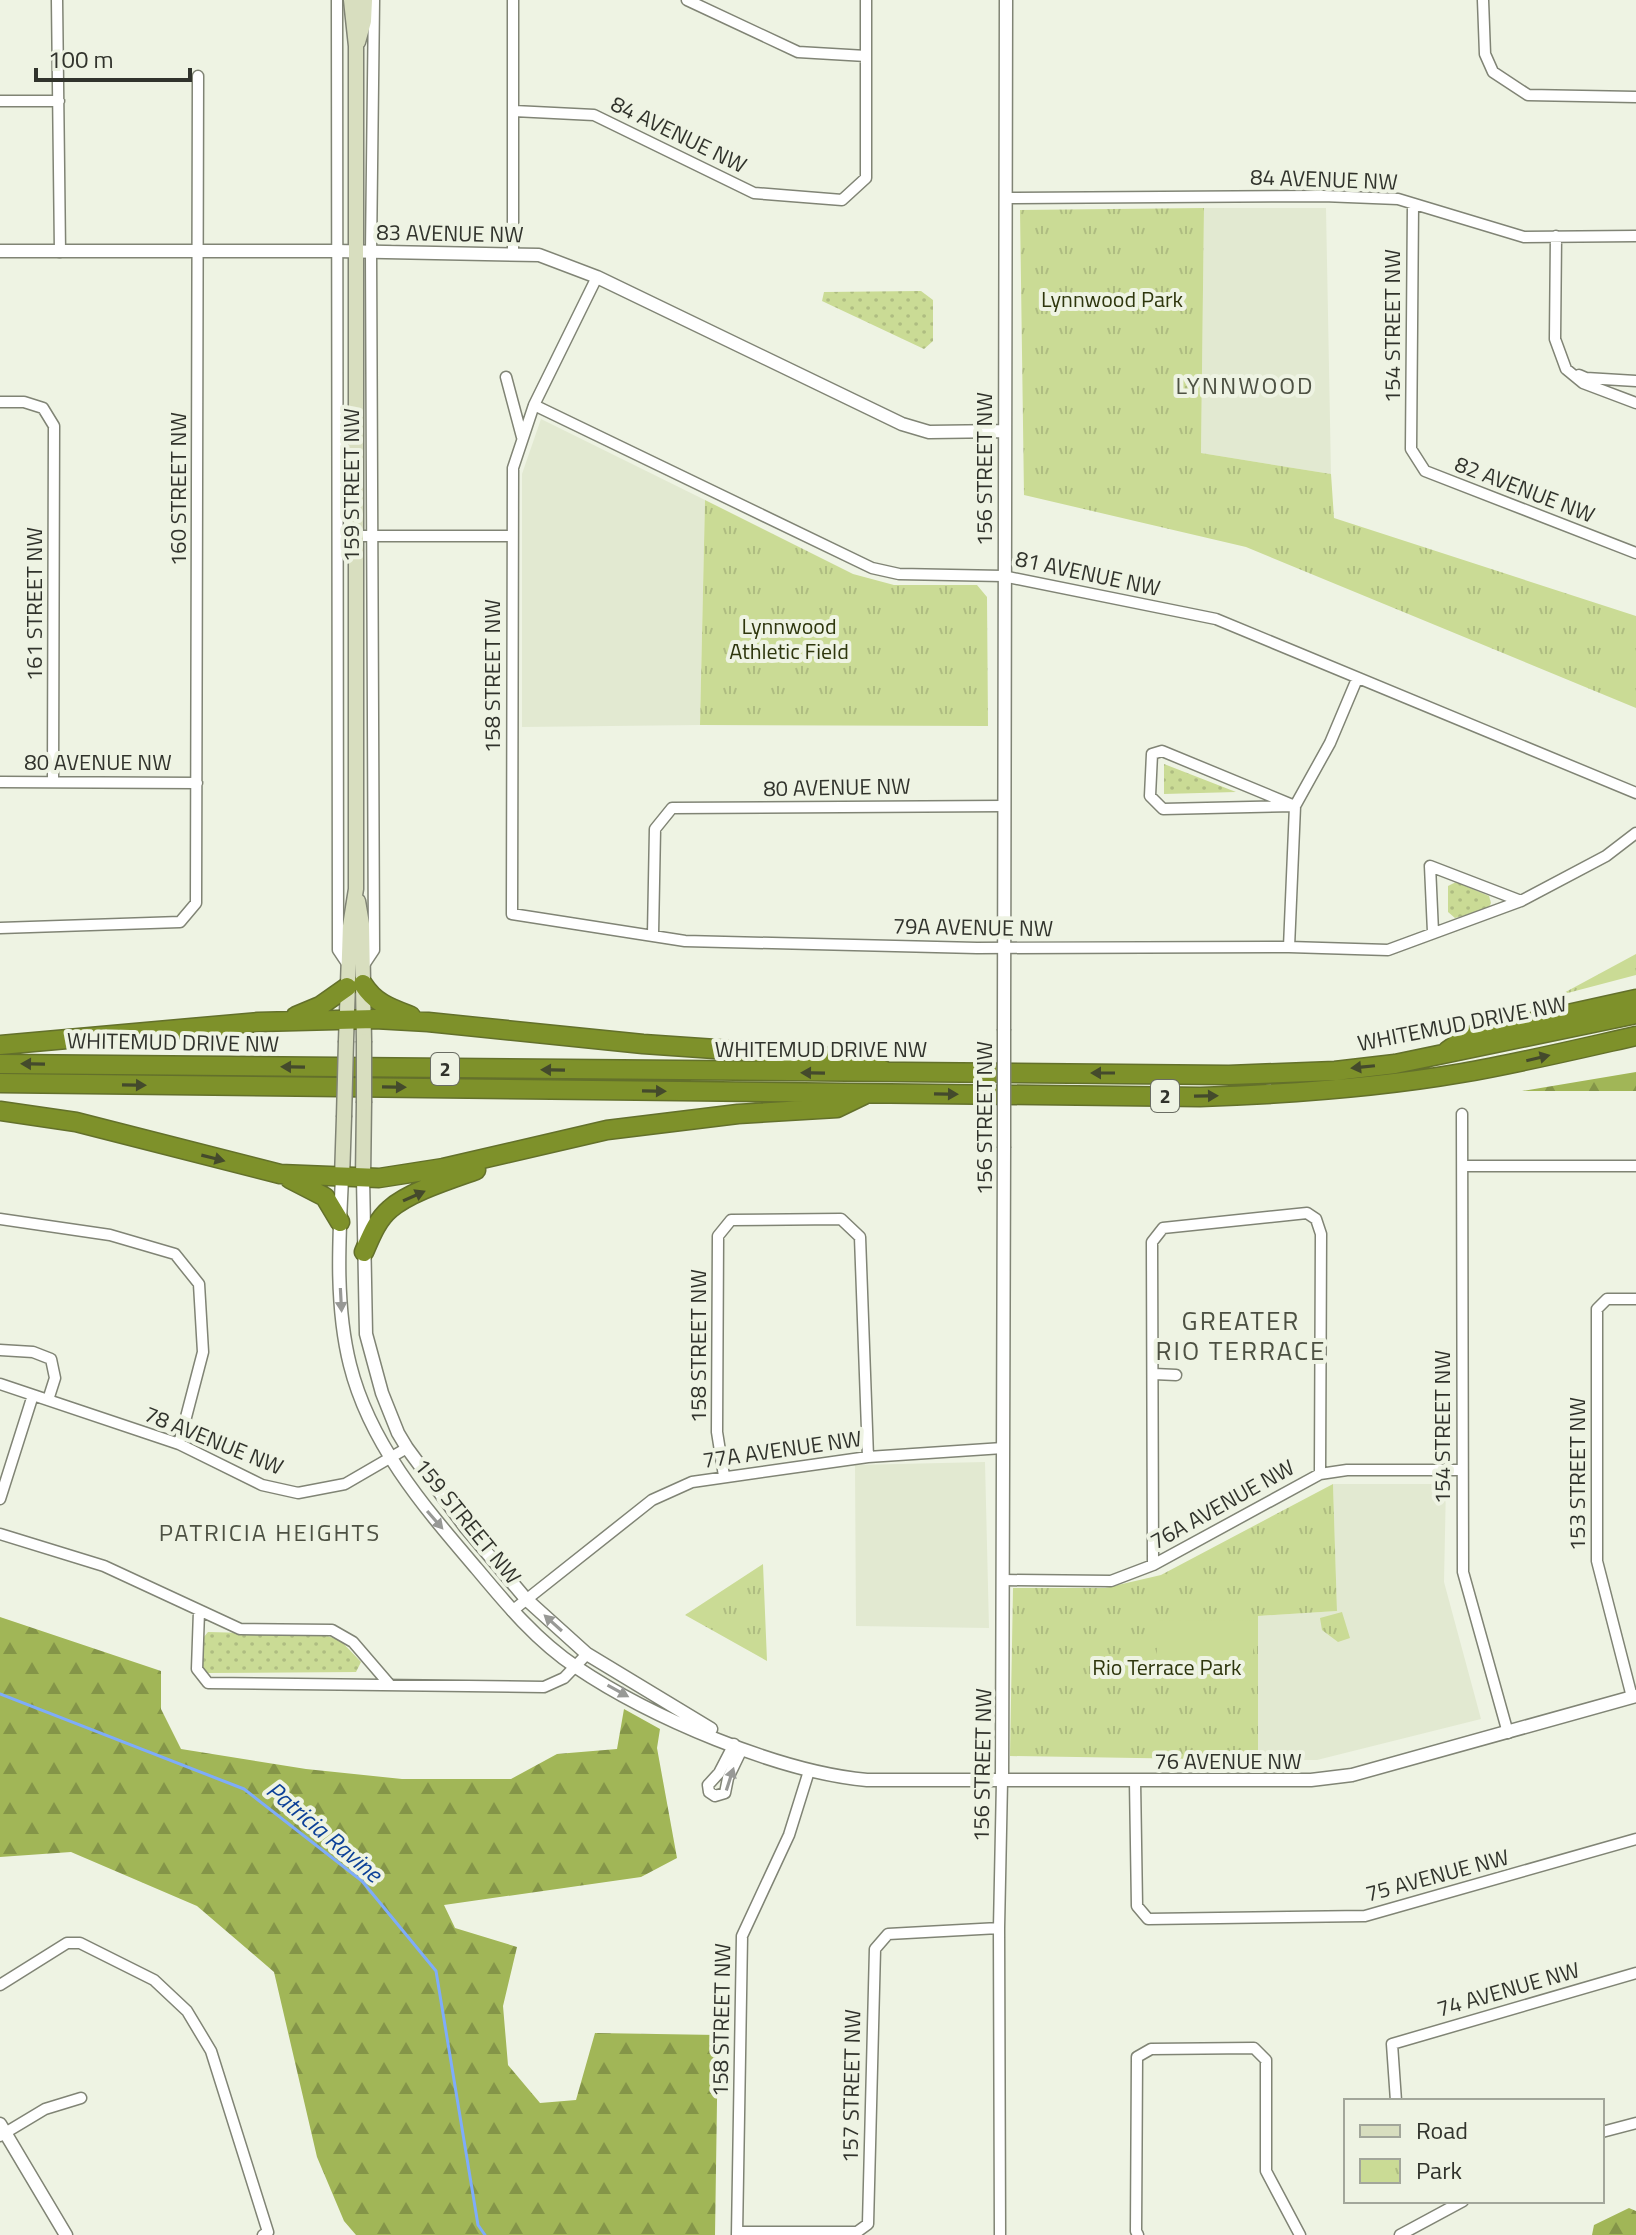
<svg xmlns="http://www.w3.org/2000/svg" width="1636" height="2235" font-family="'Titillium Web',sans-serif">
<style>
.built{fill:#e2e9d1}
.grass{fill:url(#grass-dots)}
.forest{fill:url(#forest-firs)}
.park{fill:url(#park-tufts)}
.pitch{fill:#cadb95}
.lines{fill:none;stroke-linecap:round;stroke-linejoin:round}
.stream{stroke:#7eacfa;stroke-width:3}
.minor-casing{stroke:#808475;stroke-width:13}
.tertiary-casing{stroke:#808475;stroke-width:15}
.secondary-casing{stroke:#808475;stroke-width:17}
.motorway-casing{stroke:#63702b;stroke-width:21}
.minor{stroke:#fff;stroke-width:10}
.tertiary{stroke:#fff;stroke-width:12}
.secondary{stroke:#d8debf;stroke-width:14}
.motorway{stroke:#7e912a;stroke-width:18}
.tertiary-bridge-casing{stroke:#808475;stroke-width:15;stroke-linecap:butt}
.secondary-bridge-casing{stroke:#808475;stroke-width:17;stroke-linecap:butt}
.tertiary-bridge{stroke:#fff;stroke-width:12}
.secondary-bridge{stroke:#d8debf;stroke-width:14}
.oneway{fill:#444a2c}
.oneway2{fill:#989996}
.labels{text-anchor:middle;stroke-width:8;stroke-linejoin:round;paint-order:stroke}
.shield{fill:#eef3e3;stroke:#6a6d63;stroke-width:2}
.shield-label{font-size:20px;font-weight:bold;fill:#31332c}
.street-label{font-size:22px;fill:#31332c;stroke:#eef3e3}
.park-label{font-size:22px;fill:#2e360d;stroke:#eef3e3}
.neighbourhood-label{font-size:24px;letter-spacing:2px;fill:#4d5143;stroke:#eef3e3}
.water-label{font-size:24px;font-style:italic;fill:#0c4198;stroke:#eef3e3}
.quarter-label{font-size:26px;letter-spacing:2px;fill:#4d5143;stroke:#eef3e3}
</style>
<defs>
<pattern id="grass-dots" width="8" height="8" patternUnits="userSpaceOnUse" patternTransform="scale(2)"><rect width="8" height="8" fill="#cadb95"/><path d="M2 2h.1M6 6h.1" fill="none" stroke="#aebc81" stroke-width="1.8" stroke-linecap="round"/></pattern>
<pattern id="forest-firs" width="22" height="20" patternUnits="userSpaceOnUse" patternTransform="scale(2)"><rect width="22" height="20" fill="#a1b657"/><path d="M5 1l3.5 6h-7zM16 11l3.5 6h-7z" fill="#849548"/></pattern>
<pattern id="park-tufts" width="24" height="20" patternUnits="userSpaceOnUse" patternTransform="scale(2)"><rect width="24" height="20" fill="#cadb95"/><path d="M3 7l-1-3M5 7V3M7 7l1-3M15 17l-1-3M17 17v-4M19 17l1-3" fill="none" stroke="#aebc81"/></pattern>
</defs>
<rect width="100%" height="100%" fill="#eef3e3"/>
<!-- built -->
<path class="built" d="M1204,208h122l5,266 -130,-21z
M541,419l164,81 -5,225 -178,2v-253z
M985,1462l4,166 -133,-2 -1,-161z
M1333,1484h113l-2,98 37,137 -164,41h-59v-144l79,-5z"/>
<!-- grass -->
<path class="grass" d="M921,291l12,9v41l-9,8 -102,-48 2,-9z
M1164,764l72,28 -72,2z
M1456,882l33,14 2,7 -3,6 -33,9 -7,-6v-26z
M208,1632l117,3 16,6 20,21 -5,10 -150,1 -6,-7 3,-28z"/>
<!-- forest -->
<path class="forest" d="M1636,1072v19h-114z
M0,1617l161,54v38l20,40 125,20 96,10h109l46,-25 60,-5 7,-40 36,20 -3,19 20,110 -36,19 -197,28 11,23 62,19 -14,59 5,59 32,38 36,-3 19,-67 123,2 -3,200h-359l-12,-14 -27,-64 -43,-185 -77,-66 -126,-54 -71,5z
M1629,2208l7,3v24h-44l2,-10z"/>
<!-- park -->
<path class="park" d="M1204,208l-3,245 130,21 3,44 302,98v92l-390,-161 -222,-52 -4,-285z
M705,500l148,74 41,11h83l10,12 1,129 -288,-1z
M1636,954v21l-76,20z
M1333,1484l4,127 -79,5v144l-248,-4 3,-168h92l56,-13z
M763,1564l4,97 -82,-46z
M1342,1612l8,26 -12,4 -16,-12 -2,-12z"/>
<!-- pitch -->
<path class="pitch" d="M1157,1620l96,1v56h-96z"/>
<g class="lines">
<!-- stream -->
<path class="stream" d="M0,1694l244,95 118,92 74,90 42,254 7,10"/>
<!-- minor casing -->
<g class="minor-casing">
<path id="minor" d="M57,0l3,252
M337,0l1,950 10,15
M687,0l111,52 68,4
M1483,0l2,54 8,18 35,23 108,2
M0,101h59
M514,111l80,4 160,78 88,7 24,-22v-178
M1006,198l317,-2 75,3 126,38 112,-1
M1413,204l-2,245 14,22 211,82
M1556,236l-1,103 11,30
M513,252v-252
M597,277l-63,128 -21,63 -1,446 173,27 292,7 312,-1 99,3 133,-49 85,-45 30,-23
M1566,369l17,14 53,20
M1579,375l7,3 50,3
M506,377l16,60
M0,402h24l19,6 11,18 -1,356
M534,405l338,163 27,6 104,2 213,43 420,174
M356,536h155
M1162,751l133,55 -132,3 -13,-13 2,-42z
M0,782l197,1
M0,928l180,-6 16,-19 2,-827
M1433,932l-3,-66 91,35
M653,934l2,-105 17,-21 332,-2
M1289,947l6,-141 35,-63 27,-64
M364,965l10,-15 -3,-699 3,-251
M1462,1114l1,458 45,161
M1463,1166h173
M0,1219l110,16 65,19 24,30 4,68 -24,92
M0,1350l33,2 18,7 4,19 -7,22
M1154,1374l22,1
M0,1384l179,60 83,41 36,8 47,-9 62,-36
M724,1476l-7,-44 1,-196 13,-16 110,-1 19,18 8,220
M0,1499l33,-104
M0,1534l104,32 136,63 92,1 21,12 37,43
M1153,1565l-1,-323 11,-14 144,-15 9,6 5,15 -1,240
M1003,1580l108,1 42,-16 167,-91 27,-4h115
M199,1611l-2,58 11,14 336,4 20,-9 23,-24
M512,1611l140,-111 40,-18 176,-25 135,-9
M1632,1697l-35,-136v-252l10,-10h29
M734,1744l-15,29 -11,12 1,7 6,4 10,-3 3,-15 14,-29
M1135,1781l2,125 11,13 217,-3 271,-77
M0,1985l67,-42h13l74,37 33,31 24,40 57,181 -5,3
M1396,2101l-4,-57 244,-71
M1602,2132l34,-9
M0,2136l45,-27 36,-11
M737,2232h120l11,-8 7,-275 13,-15 111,-6
M737,2235l5,-299 47,-101 20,-64
M1000,2235l-1,-307 3,-147
M1138,2235l-2,-4 1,-174 14,-8 103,-1 12,12v111l34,64
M1400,2235l63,-34"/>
</g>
<!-- tertiary casing -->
<g class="tertiary-casing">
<path id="tertiary" d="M0,251h336l203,4 58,22 305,147 27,8 76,-1
M1004,1029l2,-1029
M342,1178c-3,62 -7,127 8,187 20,80 75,143 127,204 30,36 60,72 99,98 74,50 202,105 291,113h444l41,-5 284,-79
M363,1178l3,156 16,59 16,40 9,15 59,80 60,71 61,55 124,75
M1002,1781l2,-633
M0,2124l66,111"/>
</g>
<!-- secondary casing -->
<g class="secondary-casing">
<path id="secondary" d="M358,42l6,-21 1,-21
M358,901l4,23 2,117
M346,1041l4,-115 6,-37v-843l-5,-46
M342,1178l2,-61
M363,1178l1,-75"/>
</g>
<!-- motorway casing -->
<g class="motorway-casing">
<path id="motorway" d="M363,984c12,19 27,24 48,32
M296,1016l24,-10 27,-19
M0,1045l258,-23 117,-3 53,3 215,22 217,15 25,12
M1447,1051l21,-15 168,-37
M0,1064l1229,11 106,-4 60,-7 241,-50
M0,1083l1200,14c88,-3 175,-9 262,-24 58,-10 116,-24 174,-37
M0,1111l76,11 204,52 99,4 64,-10 164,-38 131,-16 99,-6 27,-13
M290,1179l35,18 15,25
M364,1252c7,-16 13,-32 26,-43 19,-17 61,-30 86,-39"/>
</g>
<!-- minor -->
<use href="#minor" class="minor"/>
<!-- tertiary -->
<use href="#tertiary" class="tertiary"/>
<!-- secondary -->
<use href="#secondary" class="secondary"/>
<!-- motorway -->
<use href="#motorway" class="motorway"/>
<!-- tertiary-bridge casing -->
<g class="tertiary-bridge-casing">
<path id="tertiary-bridge" d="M1004,1029v119"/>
</g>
<!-- secondary-bridge casing -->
<g class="secondary-bridge-casing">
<path id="secondary-bridge" d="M364,1041v62
M344,1117l2,-76"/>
</g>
<!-- tertiary-bridge -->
<use href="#tertiary-bridge" class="tertiary-bridge"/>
<!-- secondary-bridge -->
<use href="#secondary-bridge" class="secondary-bridge"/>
</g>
<!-- one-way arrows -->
<defs><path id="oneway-solid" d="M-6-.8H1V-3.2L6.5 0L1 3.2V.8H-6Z" transform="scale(2)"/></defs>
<g class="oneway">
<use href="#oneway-solid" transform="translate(1538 1058) rotate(-13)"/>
<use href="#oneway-solid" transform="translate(33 1064) rotate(-179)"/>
<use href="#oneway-solid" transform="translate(293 1067) rotate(-179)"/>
<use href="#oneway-solid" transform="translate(1363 1067) rotate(174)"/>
<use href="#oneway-solid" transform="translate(553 1070) rotate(-179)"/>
<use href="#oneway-solid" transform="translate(813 1073) rotate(-179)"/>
<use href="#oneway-solid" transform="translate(1103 1073) rotate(180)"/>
<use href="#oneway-solid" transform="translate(134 1085) rotate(1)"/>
<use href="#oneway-solid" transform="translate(394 1087) rotate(1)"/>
<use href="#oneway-solid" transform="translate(654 1091) rotate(1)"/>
<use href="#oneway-solid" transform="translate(946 1094) rotate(1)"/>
<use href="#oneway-solid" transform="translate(1206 1096) rotate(-1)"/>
<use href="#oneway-solid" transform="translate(213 1158) rotate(14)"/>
<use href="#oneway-solid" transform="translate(414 1196) rotate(-24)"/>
</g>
<g class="oneway2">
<use href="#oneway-solid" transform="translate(341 1300) rotate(87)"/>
<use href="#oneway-solid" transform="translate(435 1520) rotate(49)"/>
<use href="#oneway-solid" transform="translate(553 1623) rotate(-138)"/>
<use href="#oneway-solid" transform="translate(618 1691) rotate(29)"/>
<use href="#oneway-solid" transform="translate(730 1779) rotate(-72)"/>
</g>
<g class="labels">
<!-- shield labels -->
<g class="shield">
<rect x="431" y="1053" width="28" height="32" rx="6"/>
<rect x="1151" y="1080" width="28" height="32" rx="6"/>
</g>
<g class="shield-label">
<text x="445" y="1076">2</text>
<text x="1165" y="1103">2</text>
</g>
<!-- street labels -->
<g class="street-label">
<text transform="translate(679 134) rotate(26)" y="8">84 AVENUE NW</text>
<text transform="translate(1324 179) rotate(2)" y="8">84 AVENUE NW</text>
<text transform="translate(450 233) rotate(1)" y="8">83 AVENUE NW</text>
<text transform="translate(1392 326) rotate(-90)" y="8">154 STREET NW</text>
<text transform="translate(984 469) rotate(-90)" y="8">156 STREET NW</text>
<text transform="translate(351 485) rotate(-90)" y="8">159 STREET NW</text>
<text transform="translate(178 489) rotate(-90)" y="8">160 STREET NW</text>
<text transform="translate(1525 489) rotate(21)" y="8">82 AVENUE NW</text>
<text transform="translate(1088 573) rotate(12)" y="8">81 AVENUE NW</text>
<text transform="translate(34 604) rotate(-90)" y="8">161 STREET NW</text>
<text transform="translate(492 676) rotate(-90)" y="8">158 STREET NW</text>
<text x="98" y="770">80 AVENUE NW</text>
<text transform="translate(837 787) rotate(-1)" y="8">80 AVENUE NW</text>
<text transform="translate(973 927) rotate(1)" y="8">79A AVENUE NW</text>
<text transform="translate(1462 1023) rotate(-11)" y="8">WHITEMUD DRIVE NW</text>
<text transform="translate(173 1042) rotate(1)" y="8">WHITEMUD DRIVE NW</text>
<text x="821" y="1057">WHITEMUD DRIVE NW</text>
<text transform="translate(984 1118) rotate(-90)" y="8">156 STREET NW</text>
<text transform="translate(698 1346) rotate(-90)" y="8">158 STREET NW</text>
<text transform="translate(1442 1427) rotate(-90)" y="8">154 STREET NW</text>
<text transform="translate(214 1440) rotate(22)" y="8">78 AVENUE NW</text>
<text transform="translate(782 1449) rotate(-8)" y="8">77A AVENUE NW</text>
<text transform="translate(1577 1474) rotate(-90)" y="8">153 STREET NW</text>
<text transform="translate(1222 1504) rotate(-29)" y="8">76A AVENUE NW</text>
<text transform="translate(468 1521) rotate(51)" y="8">159 STREET NW</text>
<text x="1228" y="1769">76 AVENUE NW</text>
<text transform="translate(982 1765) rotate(-89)" y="8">156 STREET NW</text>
<text transform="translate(1437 1875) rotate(-15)" y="8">75 AVENUE NW</text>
<text transform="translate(1508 1989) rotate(-16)" y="8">74 AVENUE NW</text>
<text transform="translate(721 2020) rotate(-89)" y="8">158 STREET NW</text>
<text transform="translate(851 2086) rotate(-89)" y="8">157 STREET NW</text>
</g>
<!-- park labels -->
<g class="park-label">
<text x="1112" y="307">Lynnwood Park</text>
<text x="789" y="634">Lynnwood<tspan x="789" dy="25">Athletic Field</tspan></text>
<text x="1167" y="1675">Rio Terrace Park</text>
</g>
<!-- neighbourhood labels -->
<g class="neighbourhood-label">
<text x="1245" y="394">LYNNWOOD</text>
<text x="270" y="1541">PATRICIA HEIGHTS</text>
</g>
<!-- water labels -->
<g class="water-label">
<text transform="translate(324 1832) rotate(40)" y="8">Patricia Ravine</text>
</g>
<!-- quarter labels -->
<g class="quarter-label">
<text x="1241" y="1330">GREATER<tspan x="1241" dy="30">RIO TERRACE</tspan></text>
</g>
</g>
<!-- legend -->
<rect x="1344" y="2099" width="260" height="104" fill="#eef3e3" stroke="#a2a69a" stroke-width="2"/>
<rect x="1360" y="2125" width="40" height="12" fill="#d8debf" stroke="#a2a69a" stroke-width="2"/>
<text x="1416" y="2139" font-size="24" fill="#31332c">Road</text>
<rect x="1360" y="2159" width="40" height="24" fill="url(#park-tufts)" stroke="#a2a69a" stroke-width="2"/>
<text x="1416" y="2179" font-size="24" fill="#31332c">Park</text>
<!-- scale -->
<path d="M36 68v12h154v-12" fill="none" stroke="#31332c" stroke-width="4"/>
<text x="48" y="68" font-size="24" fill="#31332c" stroke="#eef3e3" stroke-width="6" paint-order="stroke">100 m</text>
</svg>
